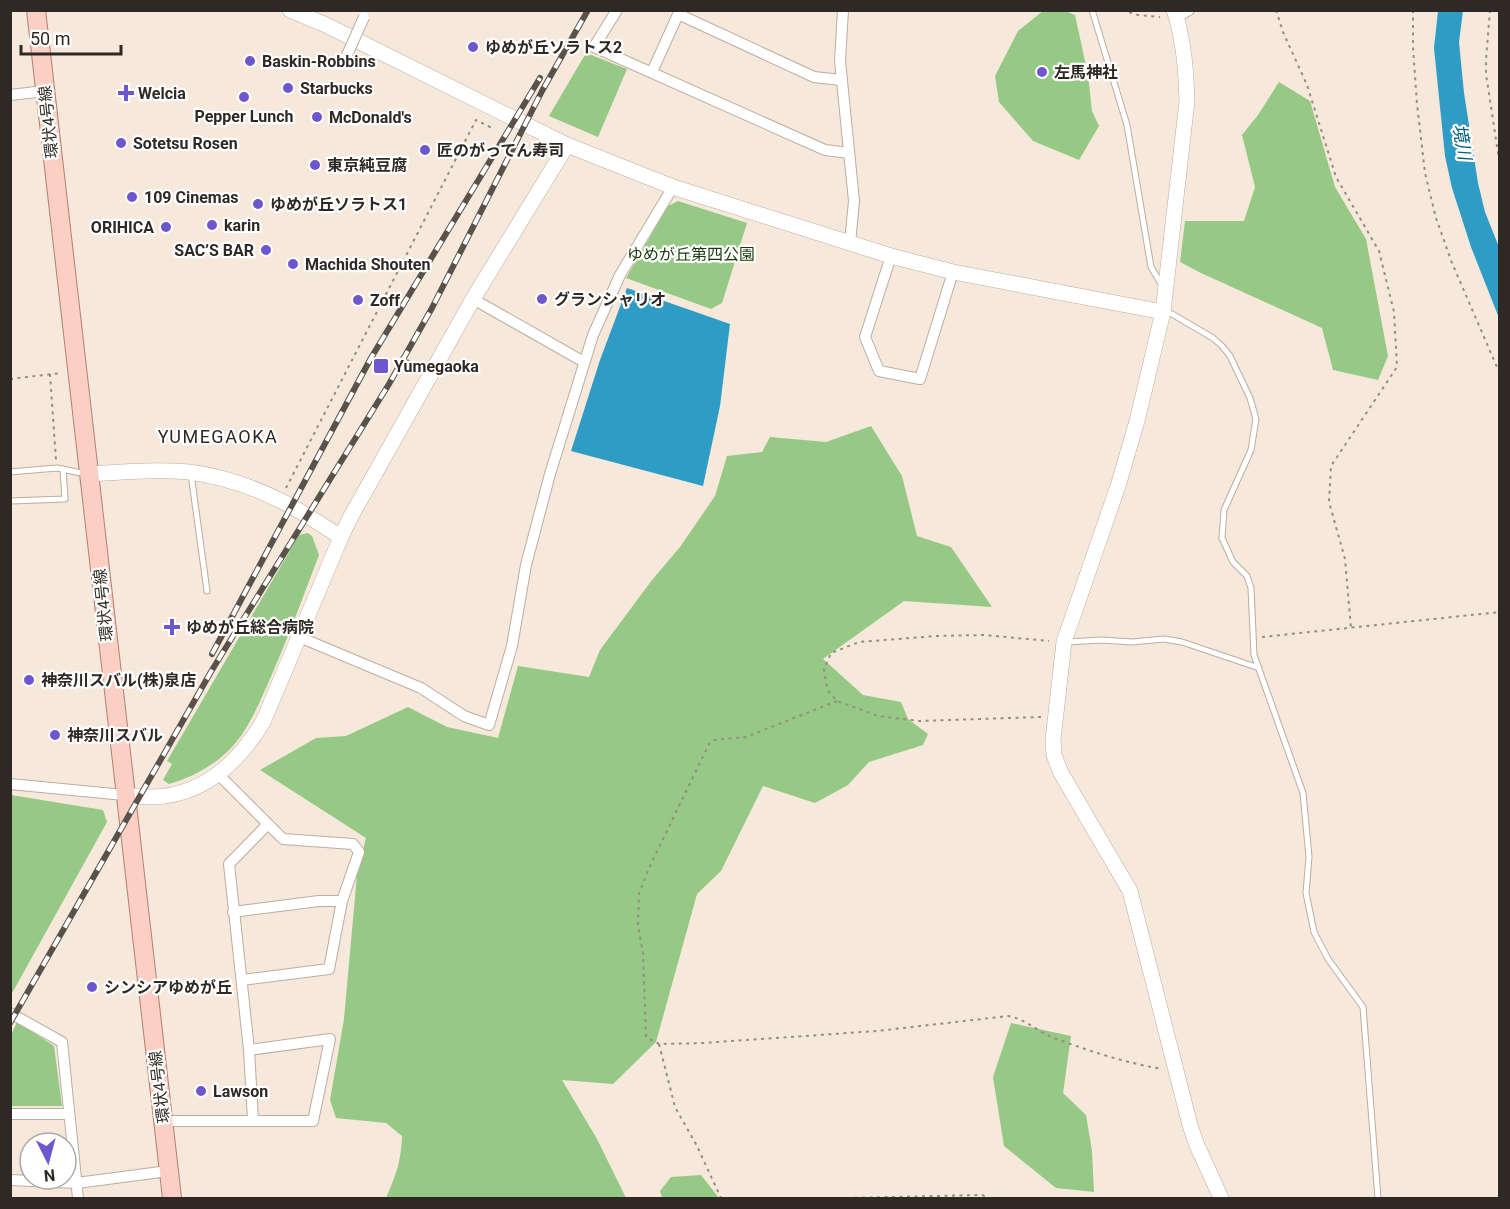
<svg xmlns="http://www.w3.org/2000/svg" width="1510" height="1209" font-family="Roboto,'Noto Sans JP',sans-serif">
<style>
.green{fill:#96c985}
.water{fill:#2e9cc4}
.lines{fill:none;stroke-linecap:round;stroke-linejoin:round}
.lane-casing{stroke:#bbaea1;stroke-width:7}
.street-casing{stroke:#bbaea1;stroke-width:12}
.secondary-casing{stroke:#bbaea1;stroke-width:16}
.primary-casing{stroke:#b28072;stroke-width:20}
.path{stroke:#978d84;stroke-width:2;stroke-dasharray:3 4.5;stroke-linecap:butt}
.lane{stroke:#fff;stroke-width:5}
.street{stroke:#fff;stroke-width:10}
.secondary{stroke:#fff;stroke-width:15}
.primary{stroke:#fbcfc4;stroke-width:18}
.rail-casing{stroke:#59524b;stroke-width:6}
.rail{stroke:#fff;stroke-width:4;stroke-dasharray:11;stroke-linecap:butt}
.street-bridge-casing{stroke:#bbaea1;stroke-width:12;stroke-linecap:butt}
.street-bridge{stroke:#fff;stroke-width:10}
.poi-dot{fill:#6e56cf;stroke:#fff;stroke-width:2}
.labels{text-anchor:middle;stroke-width:4.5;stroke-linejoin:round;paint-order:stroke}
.poi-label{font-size:16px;font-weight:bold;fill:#2e2924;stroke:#fff;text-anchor:start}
.street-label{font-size:16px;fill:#2e2924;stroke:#fff}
.park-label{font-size:16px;fill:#173907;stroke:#fff}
.water-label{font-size:18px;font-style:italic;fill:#015c78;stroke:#fff}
.neighbourhood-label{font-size:18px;letter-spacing:1.5px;fill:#2e2924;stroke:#fff}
</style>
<rect width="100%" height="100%" fill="#f6e8da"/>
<!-- green -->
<path class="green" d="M1043,11h22l10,4 13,60 4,36 7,15 -20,34 -46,-19 -34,-39 -4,-26 23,-45z
M586,53l41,16 -29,68 -49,-21z
M1279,82l31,19 25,86 31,52 22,117 -10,24 -45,-10 -11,-42 -121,-55 -21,-11 5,-41h59l11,-34 -13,-52 16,-20z
M678,201l69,22 -25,80 -11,6 -85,-31 42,-72z
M871,426l31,50 15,60 34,11 41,60 -88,-6 -81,58 40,36 38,7 7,17 20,15 -5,11 -54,17 -21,23 -33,18 -52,-17 -42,85 -24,23 -41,148 -43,42 -51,-4 35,59 29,59h-240c10,-23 15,-36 16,-62l-16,-13 -50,-5 -6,-18 14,-81 13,-144 9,-37 -106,-68 56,-32 30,-2 62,-29 39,20 51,11 20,-72 71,11 11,-27 52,-70 28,-33 35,-51 12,-40 35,-4 8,-15 56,5z
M308,533l4,3 7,19c-16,42 -31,83 -49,124 -11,24 -20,48 -38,68 -17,18 -39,30 -63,37l-6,-4 9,-16 -5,-3 132,-226z
M11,795l92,15 4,12 -96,173z
M17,1022l37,24 8,60h-51l-1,-69z
M1011,1023l60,13 -8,57 23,22 6,36 2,41 -38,-4 -52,-42 -11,-69z
M701,1175l18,23h-57l-2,-7 11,-14z"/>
<!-- water -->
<path class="water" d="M1438,11h25l-4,31 5,51 14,90 7,29 14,35v71l-28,-71 -19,-59 -7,-32 -11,-108z
M627,288l103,36 -10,82 -17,80 -132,-35 29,-91z"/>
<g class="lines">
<!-- lane casing -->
<g class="lane-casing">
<path id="lane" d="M1092,10l35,115 24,142 12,20
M1164,312l8,2 41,24 9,8 8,10 20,42 6,21 -5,31 -27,60 -2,28 11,24 14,14 4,12 3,67 49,138 6,64 -3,36 8,39 14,27 35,48 15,191
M10,472l47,-4 29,6
M191,474l16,117
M10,501l55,-2 -2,-30
M1066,642l36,-2 30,2 32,-3 18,3 77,26"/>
</g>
<!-- street casing -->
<g class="street-casing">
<path id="street" d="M617,10l-23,37 231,103 24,3
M843,10l-3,51 14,140 -4,42
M678,14l136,63 27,3
M1176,18l13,-8
M652,72l28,-62
M10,95l35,-4
M891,256l-26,81 14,34 41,8 33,-107
M473,299l111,63
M299,637l122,51 43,28 25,9 23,-79 14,-81 24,-91 43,-139 27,-60 53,-88
M219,775l64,64 70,5 6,8 -17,49 -13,68 -87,11
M10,784l114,11
M233,912l86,-11h23
M10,1013l52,29 16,156
M10,1114h58
M253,1120l-4,-70 -20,-186 39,-40
M163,1121h150l17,-82 -81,11
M10,1180l67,3 91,-12"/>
</g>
<!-- secondary casing -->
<g class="secondary-casing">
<path id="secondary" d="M290,10l36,15 241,120 106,42 218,69 62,16 210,40
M1174,10c10,30 12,61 13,91l-24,211 -26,109 -19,65 -54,156 -11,98 1,15 7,18 69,118 60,234 6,18 25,55
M88,474c33,-2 68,-5 101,-2 32,4 64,15 92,29 21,10 40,24 60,36
M124,795c10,1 19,2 28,2 51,-1 86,-34 111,-75l78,-185 9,-19 123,-219 94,-154"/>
</g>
<!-- primary casing -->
<g class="primary-casing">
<path id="primary" d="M36,10l136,1188"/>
</g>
<!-- path -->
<path class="path" d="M1122,10l16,5 22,2
M1276,10l7,22 24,53 29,92 43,74 15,61 3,55 -66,99 -2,36 16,57 6,69
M1413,10v38l4,56 8,69 11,45 16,45 48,111
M1490,10l-4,50v14l14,92
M407,360l13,6
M50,374l6,86
M10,379l51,-6
M286,488l190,-368 14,7 2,-4
M1262,637l238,-25
M837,701l-91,36 -32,3 -5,4 -60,124 -10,26 -1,32 5,27 3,84 13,7 44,-1 174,-12 131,-15c18,3 30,16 46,22 35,13 72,25 108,31
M1041,717l-122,4 -41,-5 -41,-15 -8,-9 -3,-9 -2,-14 7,-16 28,-11 77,-6 48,-1 65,6
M659,1044l16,63 22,39 24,52
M847,1198l135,-3 7,3"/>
<!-- lane -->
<use href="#lane" class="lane"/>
<!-- street -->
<use href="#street" class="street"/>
<!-- secondary -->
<use href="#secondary" class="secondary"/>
<!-- primary -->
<use href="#primary" class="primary"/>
<!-- rail casing -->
<g class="rail-casing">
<path id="rail" d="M212,654l159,-296 169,-280
M10,1023l202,-353 177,-286 43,-76 110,-217 46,-81"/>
</g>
<!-- rail -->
<use href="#rail" class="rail"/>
<!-- street-bridge casing -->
<g class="street-bridge-casing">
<path id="street-bridge" d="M343,64l21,-47"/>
</g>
<!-- street-bridge -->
<use href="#street-bridge" class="street-bridge"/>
</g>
<!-- markers -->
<g class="poi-dot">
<circle cx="473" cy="47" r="6"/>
<circle cx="250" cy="61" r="6"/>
<circle cx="1042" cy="72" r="6"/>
<circle cx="288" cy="88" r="6"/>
<path d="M123 84h6v6h6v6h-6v6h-6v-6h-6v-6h6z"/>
<circle cx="244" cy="97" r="6"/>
<circle cx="317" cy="117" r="6"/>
<circle cx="121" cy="143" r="6"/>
<circle cx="425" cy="150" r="6"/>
<circle cx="315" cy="165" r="6"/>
<circle cx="132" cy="197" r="6"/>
<circle cx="258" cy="204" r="6"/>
<circle cx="212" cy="225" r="6"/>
<circle cx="166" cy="227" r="6"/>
<circle cx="266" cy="250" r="6"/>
<circle cx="293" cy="264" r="6"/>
<circle cx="542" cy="299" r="6"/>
<circle cx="358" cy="300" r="6"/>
<rect x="373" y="358" width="16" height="16" rx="3"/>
<path d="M169 618h6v6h6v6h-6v6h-6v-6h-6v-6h6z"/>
<circle cx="29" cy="680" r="6"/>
<circle cx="55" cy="735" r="6"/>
<circle cx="92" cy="987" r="6"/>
<circle cx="201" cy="1091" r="6"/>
</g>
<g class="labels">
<!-- poi labels -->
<g class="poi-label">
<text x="485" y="53">ゆめが丘ソラトス2</text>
<text x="262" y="67">Baskin-Robbins</text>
<text x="1054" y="78">左馬神社</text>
<text x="300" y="94">Starbucks</text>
<text x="138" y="99">Welcia</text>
<text x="244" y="122" text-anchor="middle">Pepper Lunch</text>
<text x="329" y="123">McDonald's</text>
<text x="133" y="149">Sotetsu Rosen</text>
<text x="437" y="156">匠のがってん寿司</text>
<text x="327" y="171">東京純豆腐</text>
<text x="144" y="203">109 Cinemas</text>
<text x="270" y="210">ゆめが丘ソラトス1</text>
<text x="224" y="231">karin</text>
<text x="154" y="233" text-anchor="end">ORIHICA</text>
<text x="254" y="256" text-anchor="end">SAC’S BAR</text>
<text x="305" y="270">Machida Shouten</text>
<text x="554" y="305">グランシャリオ</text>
<text x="370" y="306">Zoff</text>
<text x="394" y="372">Yumegaoka</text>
<text x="186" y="633">ゆめが丘総合病院</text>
<text x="41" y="686">神奈川スバル(株)泉店</text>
<text x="67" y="741">神奈川スバル</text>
<text x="104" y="993">シンシアゆめが丘</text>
<text x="213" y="1097">Lawson</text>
</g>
<!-- street labels -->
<g class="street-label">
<text transform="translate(48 122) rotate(-96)" y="6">環状4号線</text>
<text transform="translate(103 605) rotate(-96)" y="6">環状4号線</text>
<text transform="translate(159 1087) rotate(-97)" y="6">環状4号線</text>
</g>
<!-- park labels -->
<g class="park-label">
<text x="691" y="260">ゆめが丘第四公園</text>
</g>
<!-- water labels -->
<g class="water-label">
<text transform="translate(1462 142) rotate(80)" y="6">境川</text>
</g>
<!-- neighbourhood labels -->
<g class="neighbourhood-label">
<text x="218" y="443">YUMEGAOKA</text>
</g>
</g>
<!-- border -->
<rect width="1510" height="1209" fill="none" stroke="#2e2924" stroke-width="24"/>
<!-- north arrow -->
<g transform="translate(48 1161) rotate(174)"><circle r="28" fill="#ffffff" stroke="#aba9a7" stroke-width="1.5"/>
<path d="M0-4.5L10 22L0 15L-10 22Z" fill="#6e56cf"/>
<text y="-9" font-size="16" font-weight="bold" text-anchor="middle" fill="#2e2924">N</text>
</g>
<!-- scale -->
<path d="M21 45v9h100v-9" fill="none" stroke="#2e2924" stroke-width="3"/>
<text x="30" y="45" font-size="18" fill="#2e2924" stroke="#ffffff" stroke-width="4.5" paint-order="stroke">50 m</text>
</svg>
